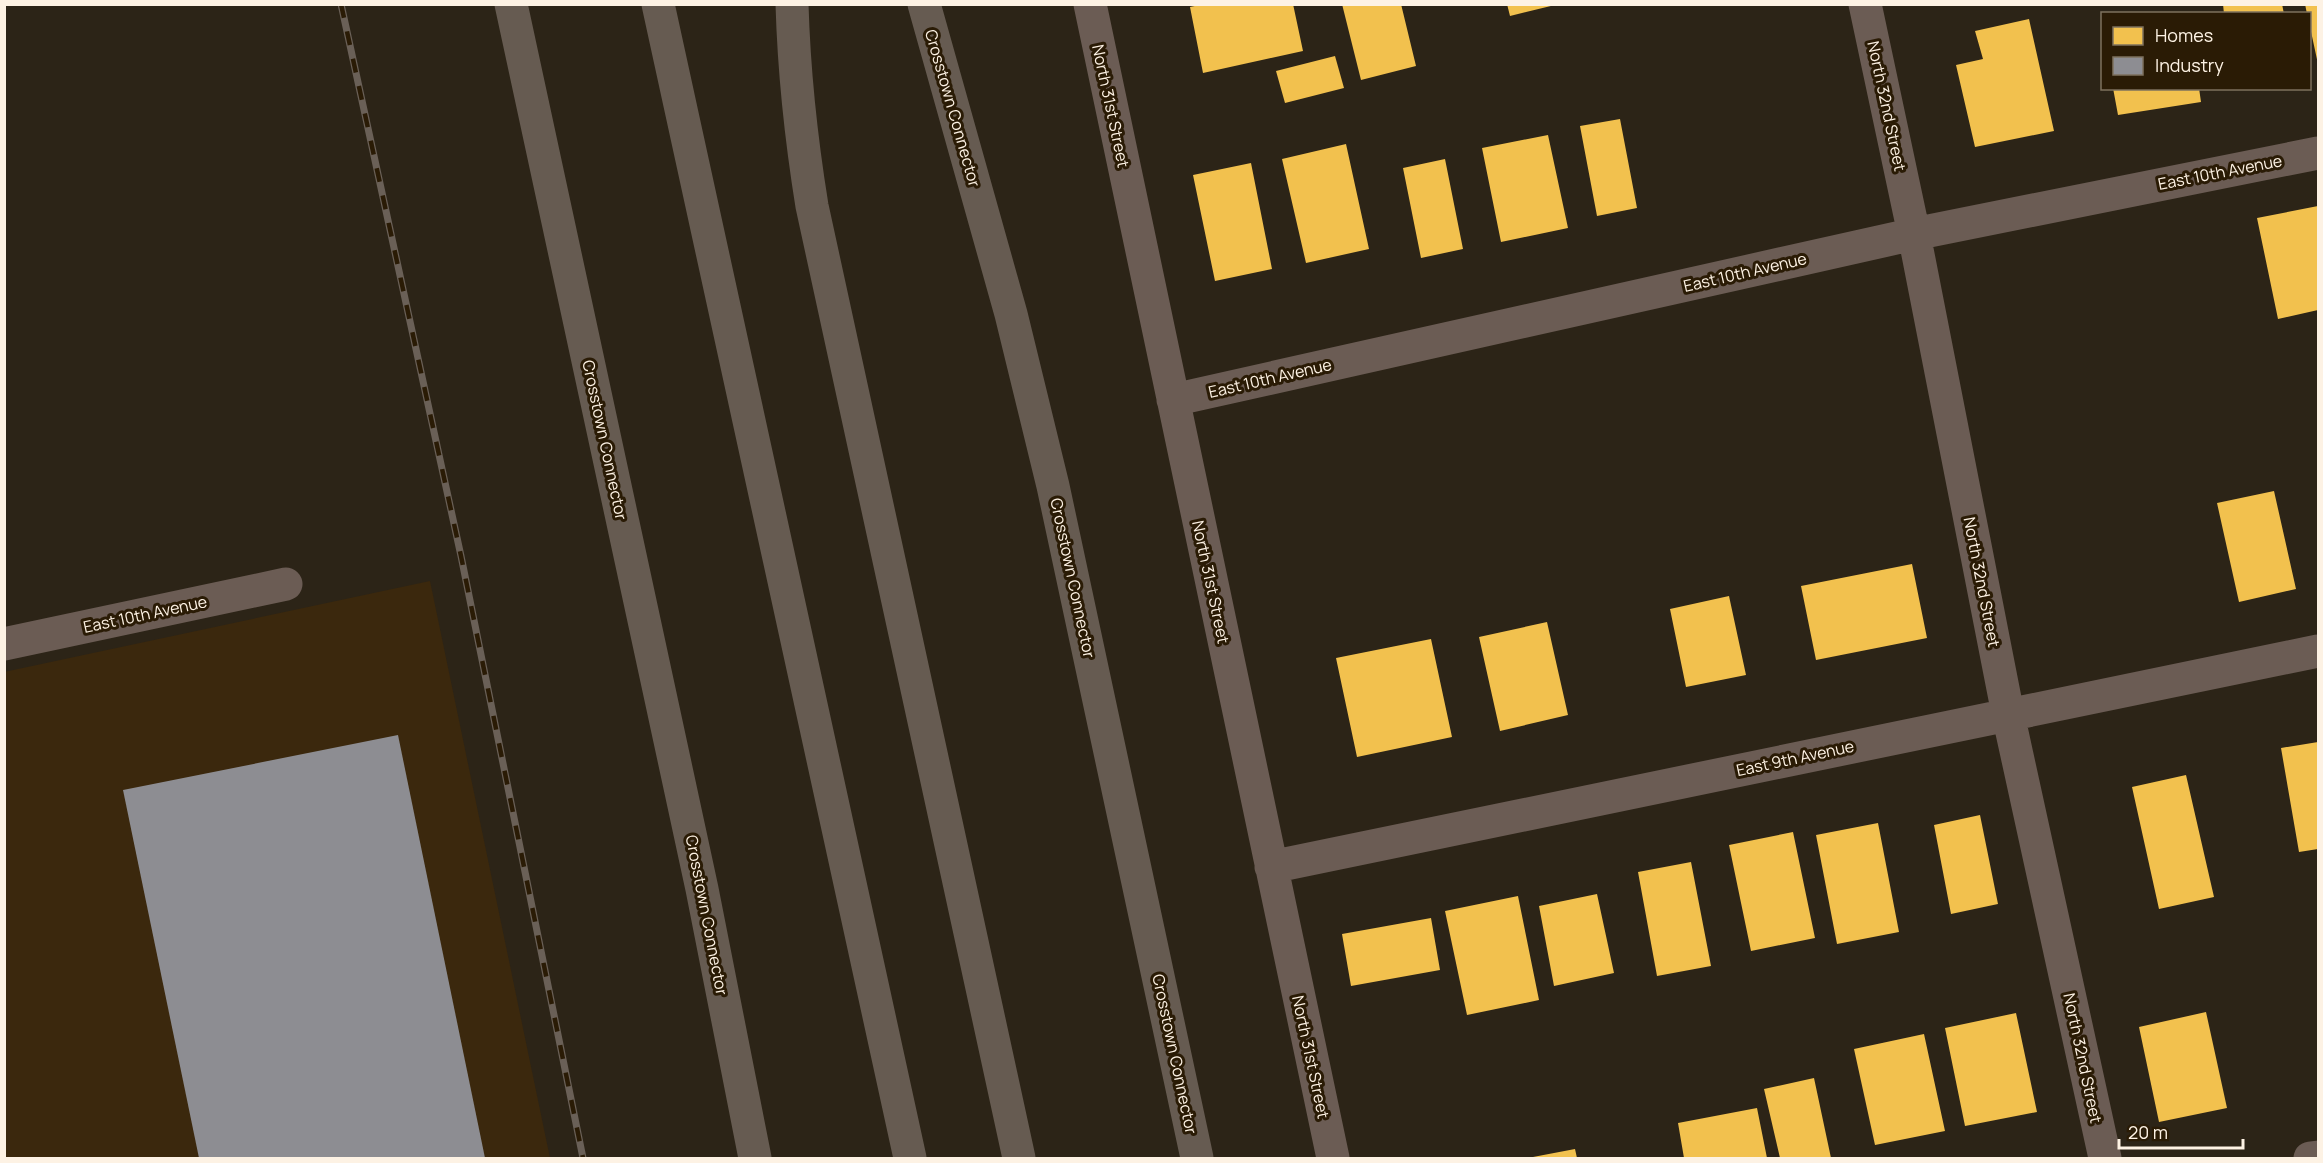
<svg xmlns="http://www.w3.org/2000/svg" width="2323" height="1163" font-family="Manrope,sans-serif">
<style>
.built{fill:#3b280d}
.homes{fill:#f2c14e}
.industry{fill:#8d8d92}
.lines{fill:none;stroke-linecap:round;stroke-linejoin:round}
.street{stroke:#6b5c54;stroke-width:33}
.highway{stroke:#665b51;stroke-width:33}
.rail-casing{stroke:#6a6057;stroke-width:7}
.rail{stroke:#2a1b05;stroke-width:4.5;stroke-dasharray:14;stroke-linecap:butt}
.labels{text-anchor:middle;stroke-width:6;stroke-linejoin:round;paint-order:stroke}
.street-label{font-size:16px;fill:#fdf2e4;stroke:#2a1b05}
</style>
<rect width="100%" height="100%" fill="#2c2417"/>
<!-- built -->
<path class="built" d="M430,581l120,577h-545l-1,-486z"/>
<!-- homes -->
<path class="homes" d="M1204,4h89l10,47 -100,22 -13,-66z
M1342,4h59l15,62 -55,14z
M1507,4h48v1l-45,11z
M2223,4h59l2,10h-60z
M2305,4h13v60l-8,-37v-13h-3z
M2029,19l25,112 -79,16 -19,-82 27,-6 -8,-28z
M1335,56l9,32 -59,15 -9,-32z
M2113,88h86l2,14 -83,13z
M1620,119l17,89 -40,8 -17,-90z
M1548,135l20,93 -67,14 -19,-94z
M1346,144l23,105 -63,14 -24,-104z
M1445,159l18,90 -42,9 -18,-90z
M1251,163l21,106 -57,12 -22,-106z
M2318,206v104l-40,9 -21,-101z
M2274,491l22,98 -57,13 -22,-99z
M1912,564l15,74 -111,22 -15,-74z
M1729,596l17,79 -60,12 -16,-78z
M1547,622l21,93 -68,16 -21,-94z
M1431,639l21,98 -95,20 -21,-99z
M2318,742v107l-19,3 -18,-104z
M2186,775l28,122 -55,12 -27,-122z
M1980,815l18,89 -47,10 -17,-89z
M1878,823l21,109 -62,12 -21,-109z
M1793,832l22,106 -64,13 -22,-106z
M1691,862l20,104 -54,10 -19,-104z
M1597,894l17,79 -60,13 -15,-80z
M1518,896l21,104 -72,15 -22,-104z
M1431,918l9,52 -89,16 -9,-52z
M2206,1012l21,96 -68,14 -20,-95z
M2016,1013l21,99 -72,14 -20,-98z
M1924,1034l21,97 -70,14 -21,-96z
M1814,1078l17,80h-51l-16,-69z
M1757,1108l10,50h-83l-6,-35z
M1575,1149l2,9h-43l-1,-1z"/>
<!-- industry -->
<path class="industry" d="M398,735l87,423h-286l-76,-368z"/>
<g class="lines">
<!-- street -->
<path class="street" d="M1090,4l243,1154
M1865,4l49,230 94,480 97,444
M1173,400l741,-166 404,-81
M4,644l282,-60
M1271,867l1047,-216
M2310,1158l8,-1"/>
<!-- highway -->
<path class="highway" d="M511,4l191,885 53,269
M658,4l252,1154
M792,4c2,68 9,134 20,202l207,952
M924,4l87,310 42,172 144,672"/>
<!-- rail casing -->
<g class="rail-casing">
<path id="rail" d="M341,4l120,552 122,602"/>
</g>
<!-- rail -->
<use href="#rail" class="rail"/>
</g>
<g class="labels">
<!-- street labels -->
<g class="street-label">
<text transform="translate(1111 106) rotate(78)" y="6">North 31st Street</text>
<text transform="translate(1887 106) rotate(78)" y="6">North 32nd Street</text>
<text transform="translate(953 108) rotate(74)" y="6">Crosstown Connector</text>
<text transform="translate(2220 172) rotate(-11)" y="6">East 10th Avenue</text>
<text transform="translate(1745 272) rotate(-13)" y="6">East 10th Avenue</text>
<text transform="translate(1270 378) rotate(-13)" y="6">East 10th Avenue</text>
<text transform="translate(605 440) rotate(78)" y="6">Crosstown Connector</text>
<text transform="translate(1073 578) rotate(78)" y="6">Crosstown Connector</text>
<text transform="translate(1211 582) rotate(78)" y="6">North 31st Street</text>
<text transform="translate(1982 582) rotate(79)" y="6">North 32nd Street</text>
<text transform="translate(145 614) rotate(-12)" y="6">East 10th Avenue</text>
<text transform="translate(1795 758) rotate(-12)" y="6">East 9th Avenue</text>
<text transform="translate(707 915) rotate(79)" y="6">Crosstown Connector</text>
<text transform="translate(1175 1054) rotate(78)" y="6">Crosstown Connector</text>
<text transform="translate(1311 1057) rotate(78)" y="6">North 31st Street</text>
<text transform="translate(2083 1058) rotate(78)" y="6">North 32nd Street</text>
</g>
</g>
<!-- border -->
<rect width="2323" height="1163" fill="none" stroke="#fdf2e4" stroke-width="12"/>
<!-- legend -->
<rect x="2101" y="12" width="210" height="78" fill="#2a1b05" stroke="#7e715e" stroke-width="1.5"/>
<rect x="2113" y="27" width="30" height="18" fill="#f2c14e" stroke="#7e715e" stroke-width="1.5"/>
<text x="2155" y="42" font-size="18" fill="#fdf2e4">Homes</text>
<rect x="2113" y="57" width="30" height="18" fill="#8d8d92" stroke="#7e715e" stroke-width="1.5"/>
<text x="2155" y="72" font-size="18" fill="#fdf2e4">Industry</text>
<!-- scale -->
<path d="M2119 1139v9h124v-9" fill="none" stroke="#fdf2e4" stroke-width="3"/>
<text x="2128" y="1139" font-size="18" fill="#fdf2e4" stroke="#2a1b05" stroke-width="4.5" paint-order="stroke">20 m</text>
</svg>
